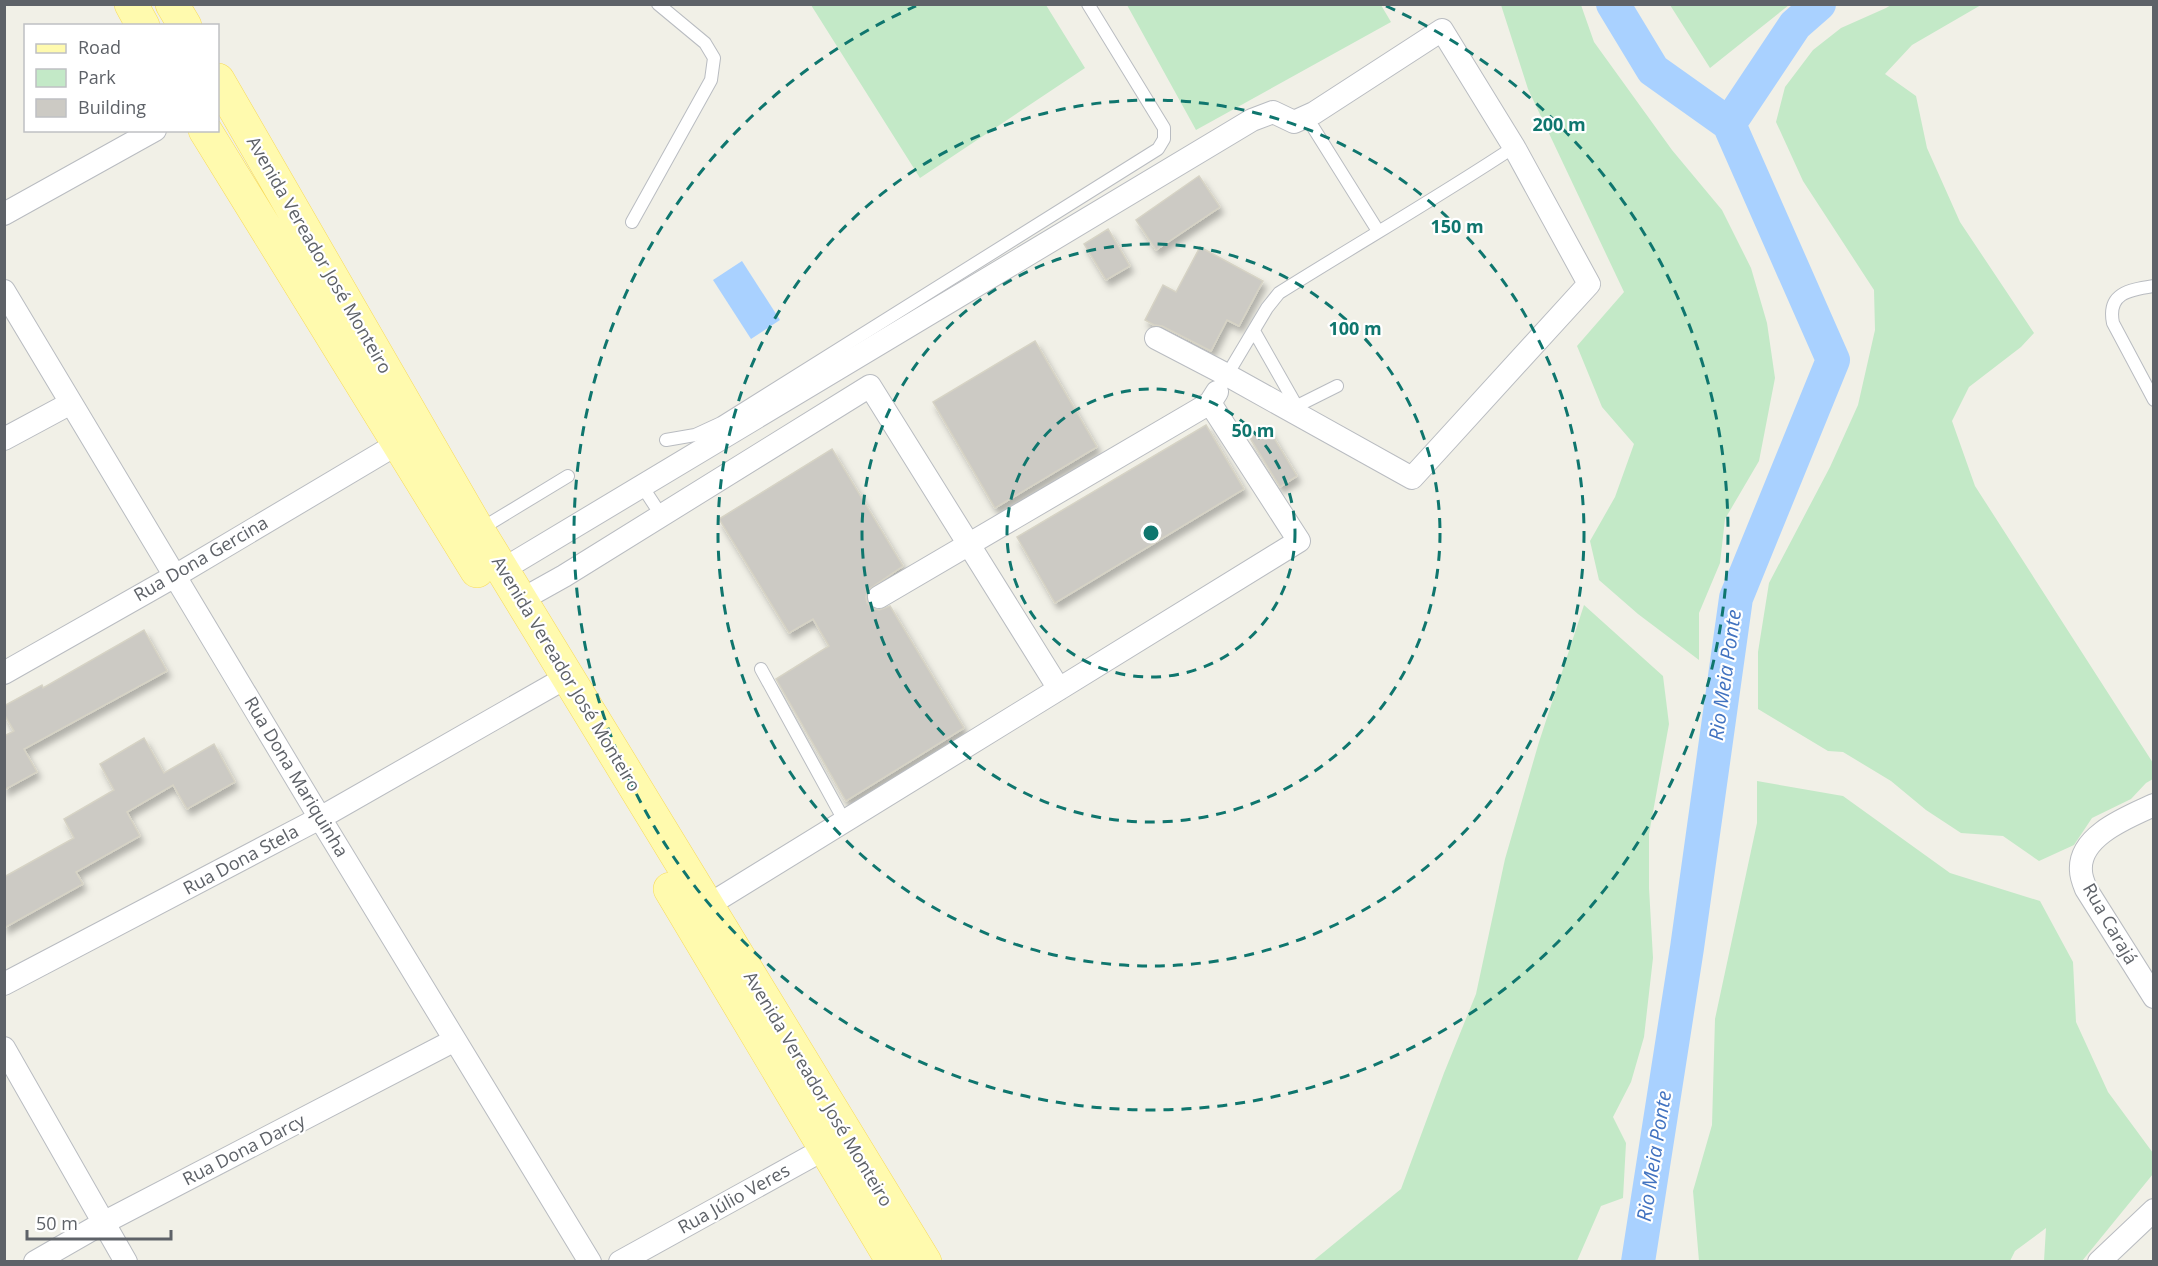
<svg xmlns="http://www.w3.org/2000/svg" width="2158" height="1266" font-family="'Open Sans',sans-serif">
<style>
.green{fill:#c3e9c7}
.water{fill:#a9d1ff}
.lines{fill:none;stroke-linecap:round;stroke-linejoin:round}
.river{stroke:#a9d1ff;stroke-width:34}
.building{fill:#cccac4;stroke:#d6d3c5;stroke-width:1.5;filter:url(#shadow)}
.lane-casing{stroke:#b9bcc1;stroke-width:14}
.street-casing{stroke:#b9bcc1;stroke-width:24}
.primary-casing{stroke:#f8db5a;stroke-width:34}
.lane{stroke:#fff;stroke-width:12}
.street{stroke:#fff;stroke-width:22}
.primary{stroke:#fffaae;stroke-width:33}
.ring{fill:none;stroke:#0f766e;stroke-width:3;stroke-dasharray:10 8}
.labels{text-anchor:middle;stroke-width:4.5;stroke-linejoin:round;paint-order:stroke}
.street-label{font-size:18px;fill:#5e6268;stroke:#fff}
.water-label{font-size:20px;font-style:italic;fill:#4273c0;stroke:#fff}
.centre{fill:#0f766e;stroke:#fff;stroke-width:3}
.ring-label{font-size:18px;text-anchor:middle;font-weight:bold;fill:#0f766e;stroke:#fff;stroke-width:4.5;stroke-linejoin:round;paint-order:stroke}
</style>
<defs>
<filter id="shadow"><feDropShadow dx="3.5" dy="6" stdDeviation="3" flood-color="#0004"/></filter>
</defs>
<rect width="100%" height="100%" fill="#f1f0e7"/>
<!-- green -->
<path class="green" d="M811,5h235l39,63 -165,110z
M1127,5h254l10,17 -195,108z
M1501,5h80l13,37 78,108 50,60 29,58 16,55 8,55 -16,83 -34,58 -5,44 -21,50v47l-61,-46 -39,-34 -9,-39 25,-44 19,-53 -32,-37 -25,-61 47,-54 -96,-203z
M1670,5h119l-79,63z
M1891,5h90l-69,40 -27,29 31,22 11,52 33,74 74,111 -13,14 -52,40 -17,34 23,65 178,277v16l-7,4 -15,16 -39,19 -18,27 -35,16 -36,-25 -42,-3 -35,-23 -35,-29 -48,-29 -15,-1 -70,-42v-57l11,-69 61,-116 28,-62 17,-75 -1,-40 -71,-109 -27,-59 9,-35 28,-37 28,-22 45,-20z
M1584,605l79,71 6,48 -20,110v54l4,70 -9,79 -13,45 -18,35 13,26 -3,55 -22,8 -24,55h-264l88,-72 43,-116 32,-79 29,-135 34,-117z
M1757,781l86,15 107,77 90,28 33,61 3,60 32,70 45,61v21l-71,87h-38l2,-33 -31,23 -5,10h-311l-6,-70 19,-66 3,-106 42,-196z"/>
<!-- water -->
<path class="water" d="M742,261l38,59 -29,19 -38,-59z"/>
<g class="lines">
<!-- river -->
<path class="river" d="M1613,4l40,66 76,54
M1638,1262l49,-314 49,-350 97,-238 -104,-236 66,-99 24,-21"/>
</g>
<!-- building -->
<path class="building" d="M1199,176l21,31 -64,43 -20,-30z
M1108,229l22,37 -24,14 -22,-36z
M1200,247l63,34 -24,45 -12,-6 -16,31 -49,-25 -8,-1 -9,-5 18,-35 13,7z
M1035,341l62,106 -102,61 -62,-106z
M1206,425l38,64 -189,114 -38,-66z
M1268,428l29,48 -17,11 -30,-49z
M832,449l71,117 -35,24 -2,7 1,6 5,5 7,2 11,-4 74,122 -118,73 -70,-122 53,-33 -16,-27 -24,14 -70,-114z
M144,630l23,41 -143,78 13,23 -33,18v-54l10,-5 -10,-17v-8l38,-21 1,3z
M144,738l20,35 50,-29 21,38 -48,27 -14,-24 -46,27 13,24 -64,36 7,12 -79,44v-51l70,-39 -10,-19 50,-29 -14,-26z"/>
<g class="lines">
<!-- lane casing -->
<g class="lane-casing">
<path id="lane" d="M1306,116l72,115
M632,222l79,-142 3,-22 -9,-15 -47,-39
M2154,286c-25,4 -47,7 -41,37l41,77
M1254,331l46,81
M1227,375l40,-67 12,-15c78,-49 158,-95 235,-146
M1297,406l40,-20
M666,440l29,-5 26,-12 437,-274 6,-10v-11l-76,-124
M642,486l19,29
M479,530l89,-54
M761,669l84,153"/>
</g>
<!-- street casing -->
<g class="street-casing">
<path id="street" d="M4,214l151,-84
M4,291l316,527 270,444
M4,439l67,-36
M502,570l750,-450 21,-8 21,10 20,-9 128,-83 72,117 75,137 -177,194 -185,-103 -71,-37
M879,597l331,-194 7,-11
M521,600l43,-24 306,-190 189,303
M4,673l171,-97 222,-132
M2154,805c-26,12 -76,31 -73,66 0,6 3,13 5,18l68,108
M707,906l592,-365 -89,-138
M4,984l316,-166 247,-141
M4,1048l122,214
M35,1262l68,-39 352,-183
M620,1262l217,-120
M2099,1262l55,-52"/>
</g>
<!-- primary casing -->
<g class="primary-casing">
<path id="primary" d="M131,4l12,22
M172,4l13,22
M218,80l260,450 447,732
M205,130l272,441
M670,889l223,373"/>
</g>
<!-- lane -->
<use href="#lane" class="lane"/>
<!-- street -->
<use href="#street" class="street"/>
<!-- primary -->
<use href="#primary" class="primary"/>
</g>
<!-- distance rings -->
<g class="ring">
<circle cx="1151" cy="533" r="144"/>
<circle cx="1151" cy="533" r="289"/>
<circle cx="1151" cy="533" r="433"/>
<path d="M1386 6A577 577 0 1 1 916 6"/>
</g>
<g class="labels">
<!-- street labels -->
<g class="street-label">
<text transform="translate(319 255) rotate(60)" y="6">Avenida Vereador José Monteiro</text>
<text transform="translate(201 559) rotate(-30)" y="6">Rua Dona Gercina</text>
<text transform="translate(566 674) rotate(59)" y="6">Avenida Vereador José Monteiro</text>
<text transform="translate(296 777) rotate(59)" y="6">Rua Dona Mariquinha</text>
<text transform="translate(241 860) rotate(-28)" y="6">Rua Dona Stela</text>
<text transform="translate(2110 924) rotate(60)" y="6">Rua Carajá</text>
<text transform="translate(818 1089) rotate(59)" y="6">Avenida Vereador José Monteiro</text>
<text transform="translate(244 1150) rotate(-27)" y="6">Rua Dona Darcy</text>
<text transform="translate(734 1199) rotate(-29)" y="6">Rua Júlio Veres</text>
</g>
<!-- water labels -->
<g class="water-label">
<text transform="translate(1725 675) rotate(-82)" y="7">Rio Meia Ponte</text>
<text transform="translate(1654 1156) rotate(-81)" y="7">Rio Meia Ponte</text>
</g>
</g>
<circle cx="1151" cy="533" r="9" class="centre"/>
<g class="ring-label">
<text x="1559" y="131">200 m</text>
<text x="1457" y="233">150 m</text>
<text x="1355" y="335">100 m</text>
<text x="1253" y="437">50 m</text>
</g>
<!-- border -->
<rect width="2158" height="1266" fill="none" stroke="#5e6268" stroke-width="12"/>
<!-- legend -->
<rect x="24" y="24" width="195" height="108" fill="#ffffff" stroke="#bfc0c3" stroke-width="1.5"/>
<rect x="36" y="44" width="30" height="9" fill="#fffaae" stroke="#bfc0c3" stroke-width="1.5"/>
<text x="78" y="54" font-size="18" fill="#5e6268">Road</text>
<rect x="36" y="69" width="30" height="18" fill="#c3e9c7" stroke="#bfc0c3" stroke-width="1.5"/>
<text x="78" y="84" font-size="18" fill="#5e6268">Park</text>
<rect x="36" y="99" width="30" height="18" fill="#cccac4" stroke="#bfc0c3" stroke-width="1.5"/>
<text x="78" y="114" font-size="18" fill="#5e6268">Building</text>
<!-- scale -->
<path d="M27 1230v9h144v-9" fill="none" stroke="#5e6268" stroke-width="3"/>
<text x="36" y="1230" font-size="18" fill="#5e6268" stroke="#ffffff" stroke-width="4.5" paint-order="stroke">50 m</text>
</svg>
